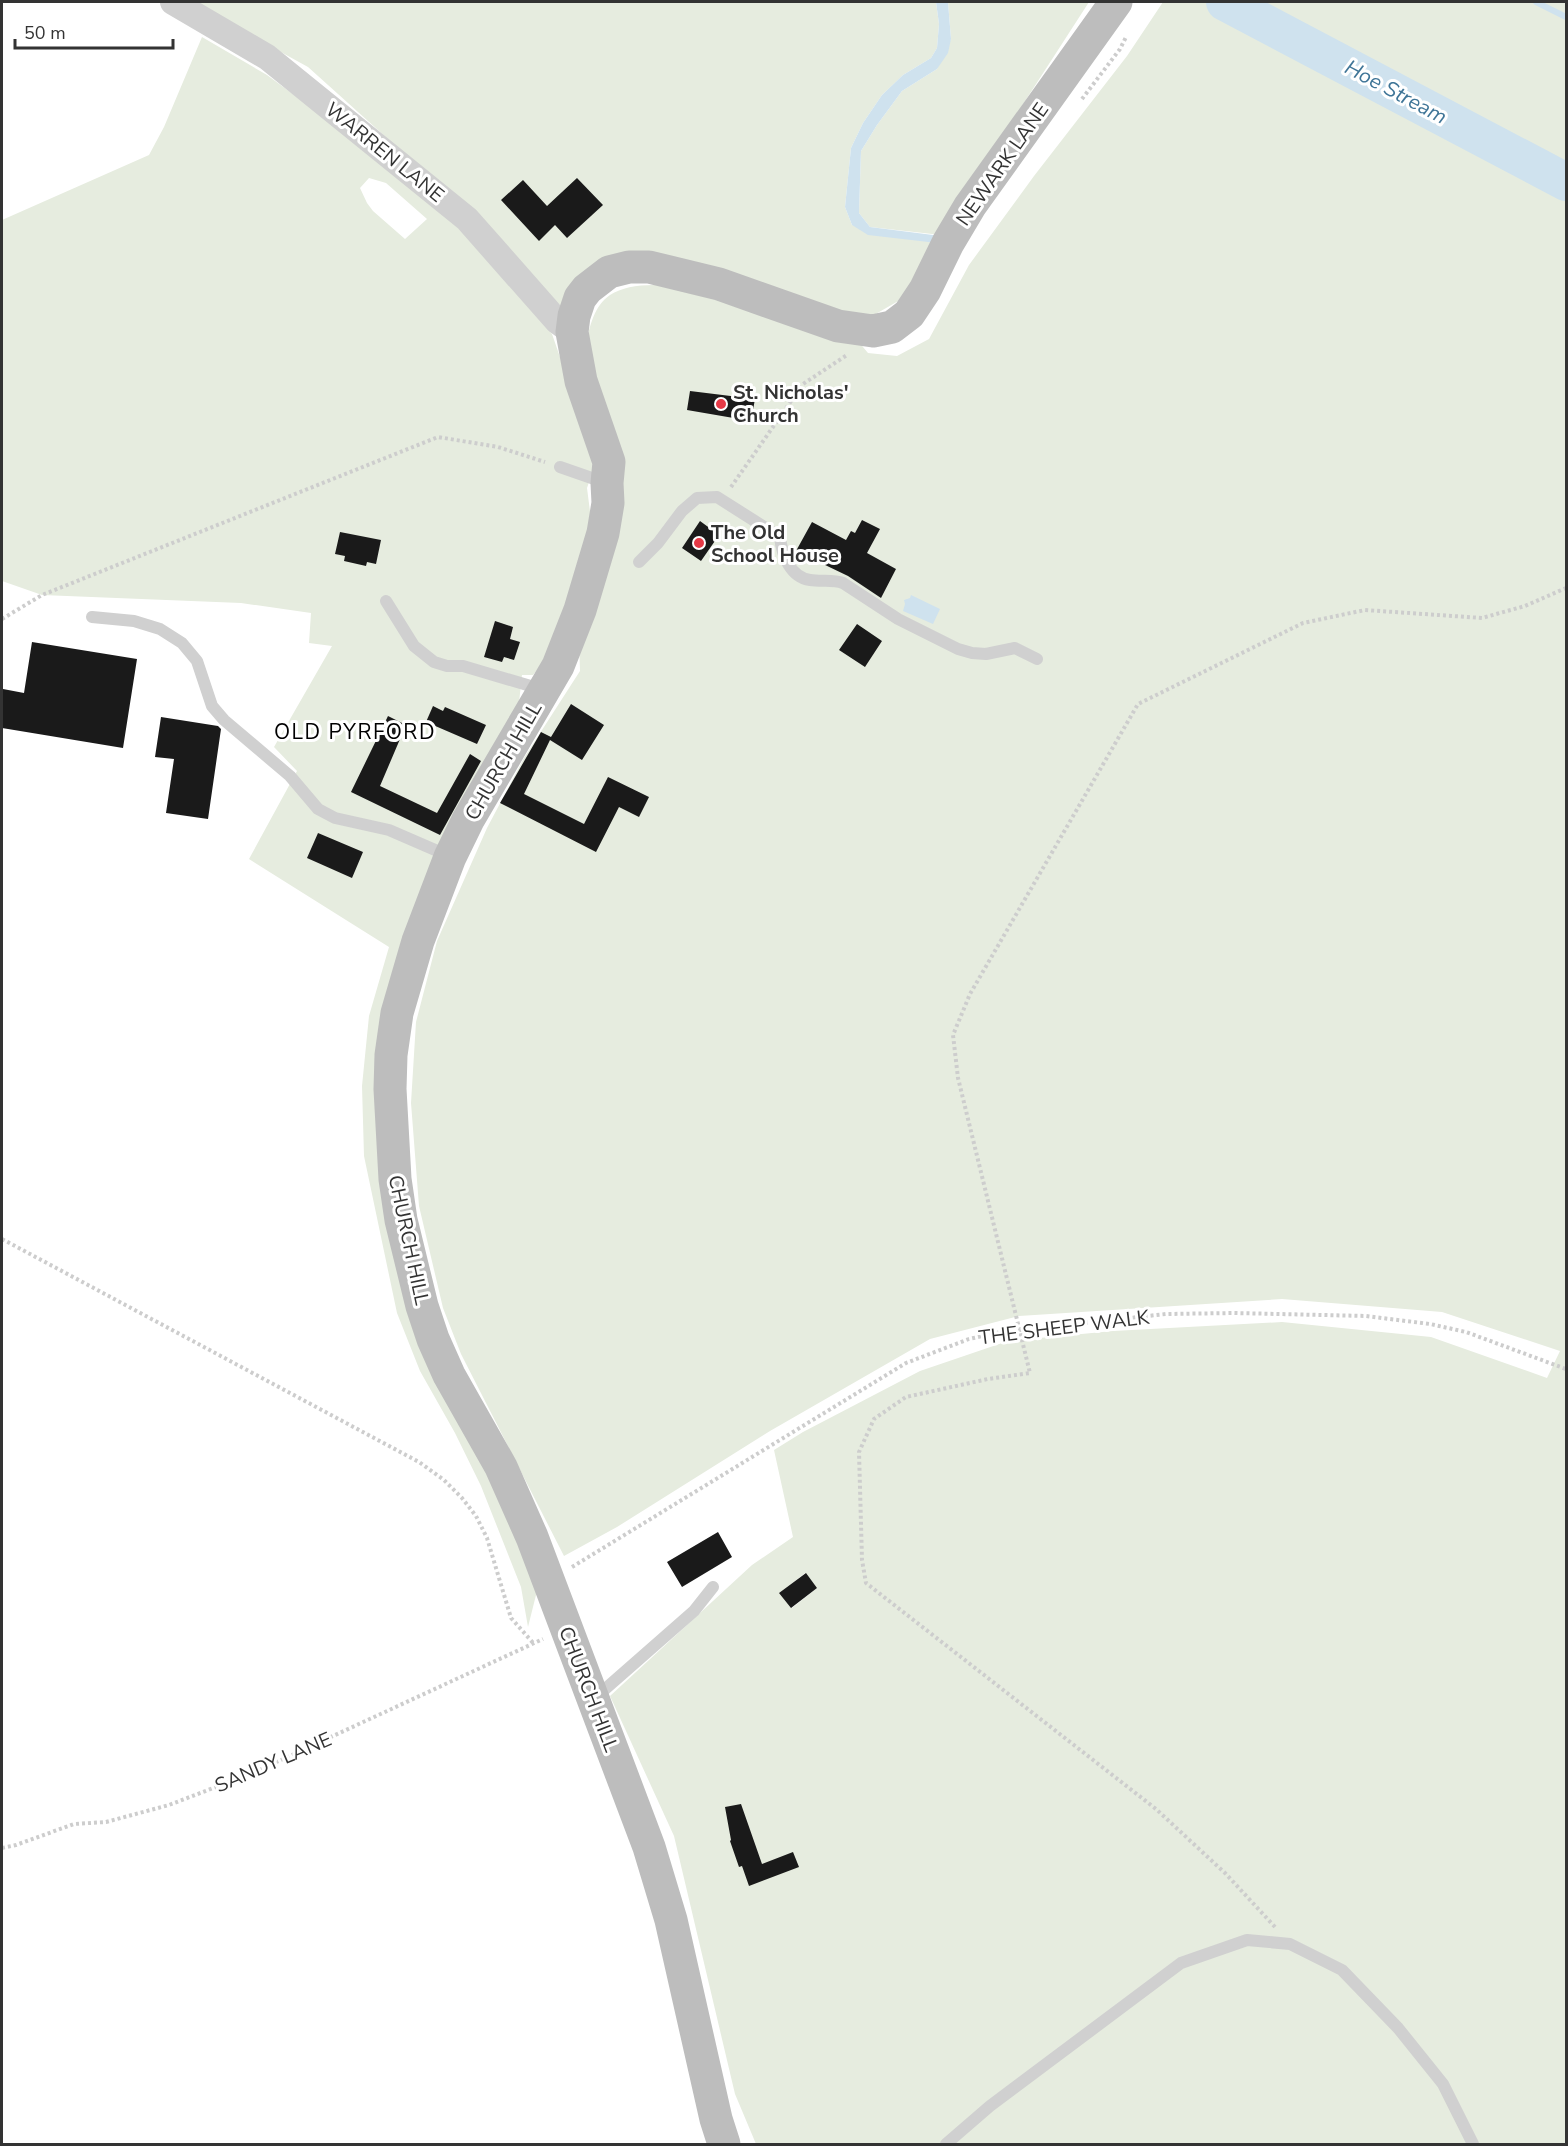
<svg xmlns="http://www.w3.org/2000/svg" width="1568" height="2146" font-family="'Nunito Sans',sans-serif">
<style>
.green{fill:#e6ecdf;fill-rule:evenodd}
.water{fill:#cfe2ee}
.lines{fill:none;stroke-linecap:round;stroke-linejoin:round}
.stream{stroke:#cfe2ee;stroke-width:6}
.river{stroke:#cfe2ee;stroke-width:38}
.building{fill:#1a1a1a}
.path{stroke:#cdcdcd;stroke-width:4;stroke-dasharray:3 3;stroke-linecap:butt}
.lane{stroke:#d0d0d0;stroke-width:12}
.street{stroke:#d0d0d0;stroke-width:26}
.secondary{stroke:#bdbdbd;stroke-width:33}
.poi-dot{fill:#e63946;stroke:#fff;stroke-width:2}
.labels{text-anchor:middle;stroke-width:6;stroke-linejoin:round;paint-order:stroke}
.street-label{font-size:20px;fill:#333;stroke:#fff}
.poi-label{font-size:20px;font-weight:bold;fill:#333;stroke:#fff;text-anchor:start}
.water-label{font-size:21px;font-style:italic;fill:#3f7597;stroke:#fff}
.neighbourhood-label{font-size:21px;letter-spacing:1.5px;fill:#000;stroke:#fff}
</style>
<rect width="100%" height="100%" fill="#fff"/>
<!-- green -->
<path class="green" d="M190,2h746l3,22 -2,24 -6,10 -28,17 -21,20 -19,28 -12,25 -6,59 7,18 85,18 -37,57 -33,19 -219,-58 -78,51 -14,-10 -88,-91 -160,-144z
M948,2h141l-82,127 -66,106 -71,-8 -11,-14 2,-62 16,-26 25,-34 35,-22 14,-30z
M1163,2h403v2142h-810l-21,-50 -61,-258 -64,-140 142,-131 41,-28 -19,-87 29,-18 117,-61 88,-30 105,-10 169,-9 149,15 116,41 13,-27 -118,-39 -160,-13 -263,17 -89,23 -160,92 -153,96 -53,29 -103,-202 -18,-46 -24,-102 -8,-103 5,-81 21,-81 50,-113 37,-70 56,-87 -1,-32 29,-84 -22,-212c4,-17 8,-37 24,-48 53,-34 192,27 248,46l10,12 29,3 32,-17 40,-74 65,-89 93,-120zM805,1573l12,15 -25,20 -12,-15z
M202,37l65,38 107,79 96,81 82,99 44,127 -9,27 5,39 -42,127 -17,21h-11l-4,37 -111,240 -12,262 145,365 -12,48 -7,-40 -40,-101 -26,-53 -35,-62 -23,-58 -33,-157 -2,-70 7,-70 20,-69 -140,-88 48,-88 -23,-24 58,-101 -23,-3 2,-30 -70,-10 -199,-8 -40,-14v-361l147,-65 15,-28zM369,178l17,5 41,36 -22,20 -32,-28 -6,-8 -7,-15z"/>
<!-- water -->
<path class="water" d="M936,2h12l3,37 -3,14 -11,16 -35,22 -25,34 -16,26 -2,62 11,14 71,9 -4,7 -69,-8 -16,-10 -7,-18 6,-59 12,-25 19,-28 21,-20 28,-17 6,-10 2,-24z
M911,595l29,14 -7,15 -30,-13 2,-7 -1,-4 6,-2z"/>
<g class="lines">
<!-- stream -->
<path class="stream" d="M1536,2l30,15"/>
<!-- river -->
<path class="river" d="M1225,2l341,180"/>
</g>
<!-- building -->
<path class="building" d="M577,178l26,27 -36,33 -12,-13 -16,16 -38,-41 22,-20 24,26z
M690,391l65,8 -4,22 -64,-11z
M862,520l18,9 -13,24 29,16 -15,29 -33,-22 -52,-25 16,-29 34,18 5,-9 4,2z
M700,521l15,11 -2,3 4,3 -16,23 -19,-13z
M340,532l41,8 -5,24 -9,-2 -1,4 -22,-5 1,-5 -10,-2z
M495,621l18,6 -3,12 10,3 -6,18 -10,-3 -2,5 -18,-5z
M857,624l25,17 -17,26 -26,-17z
M32,642l105,17 -14,89 -121,-20 1,-39 21,4z
M571,704l33,21 -22,35 -32,-20 -26,54 60,30 24,-47 41,20 -10,20 -20,-10 -23,45 -96,-49 41,-71 10,5z
M433,706l10,5 2,-4 41,18 -9,19 -51,-22z
M388,716l18,9 -26,61 57,27 33,-59 11,7 -41,74 -89,-43z
M161,717l57,9 3,3 -13,90 -42,-6 8,-54 -19,-2z
M318,833l45,19 -11,26 -45,-20z
M718,1532l14,25 -50,30 -15,-25z
M806,1573l11,15 -26,20 -12,-15z
M741,1804l21,60 31,-12 6,15 -50,19 -7,-20 -3,1 -9,-26 1,-1 -6,-33z"/>
<g class="lines">
<!-- path -->
<path class="path" d="M1082,99l38,-50 6,-12
M731,487l72,-103 44,-29
M2,619l40,-24 396,-158 60,10 47,15
M2,1239l417,223 25,18 18,18 14,18 11,22 24,80 23,26
M572,1567l334,-204 63,-24 32,-7 165,-18 68,-1 132,3 64,8 36,8 100,37
M2,1848l14,-3 58,-21 32,-2 63,-17 86,-33 288,-133
M1275,1927l-49,-53 -70,-65 -290,-226 -4,-23 -3,-108 15,-33 32,-22 82,-18 42,-6 -72,-295 -5,-43 17,-41 168,-290 165,-81 62,-13 117,8 43,-12 41,-18"/>
<!-- lane -->
<path class="lane" d="M560,467l46,16
M639,562l19,-19 24,-32 15,-13 20,-1 63,40c2,18 10,40 30,43 12,2 22,-1 33,3l55,36 60,30 14,4 14,1 29,-6 22,11
M386,601l28,45 20,16 13,4h16l81,24
M92,617l42,4 26,8 22,14 15,18 15,45 12,14 66,56 28,33 17,9 54,12 60,26
M596,1697l98,-86 19,-24
M946,2144l44,-38 191,-143 66,-23 43,4 52,26 56,58 45,56 30,60"/>
<!-- street -->
<path class="street" d="M173,2l94,55 200,162 90,102 15,11"/>
<!-- secondary -->
<path class="secondary" d="M724,2144l-8,-25 -45,-199 -22,-73 -117,-310 -31,-70 -52,-92 -16,-36 -11,-33 -21,-86 -6,-41 -5,-90 1,-34 6,-42 21,-72 32,-84 18,-37 90,-154 22,-56 23,-77 5,-30 -1,-20 2,-21 -28,-81 -9,-49 2,-16 6,-18 7,-9 22,-17 20,-5h20l70,17 119,42 35,5 19,-4 17,-13 16,-24 23,-47 22,-37 146,-204"/>
</g>
<!-- markers -->
<g class="poi-dot">
<circle cx="721" cy="404" r="6"/>
<circle cx="699" cy="543" r="6"/>
</g>
<g class="labels">
<!-- street labels -->
<g class="street-label">
<text transform="translate(385 152) rotate(39)" y="7">WARREN LANE</text>
<text transform="translate(1002 164) rotate(-55)" y="7">NEWARK LANE</text>
<text transform="translate(503 761) rotate(-60)" y="7">CHURCH HILL</text>
<text transform="translate(409 1240) rotate(78)" y="7">CHURCH HILL</text>
<text transform="translate(1064 1327) rotate(-7)" y="7">THE SHEEP WALK</text>
<text transform="translate(589 1689) rotate(69)" y="7">CHURCH HILL</text>
<text transform="translate(273 1762) rotate(-23)" y="7">SANDY LANE</text>
</g>
<!-- poi labels -->
<g class="poi-label">
<text x="733" y="399">St. Nicholas'<tspan x="733" dy="23">Church</tspan></text>
<text x="711" y="539">The Old<tspan x="711" dy="23">School House</tspan></text>
</g>
<!-- water labels -->
<g class="water-label">
<text transform="translate(1396 92) rotate(28)" y="7">Hoe Stream</text>
</g>
<!-- neighbourhood labels -->
<g class="neighbourhood-label">
<text x="355" y="739">OLD PYRFORD</text>
</g>
</g>
<!-- border -->
<rect width="1568" height="2146" fill="none" stroke="#333333" stroke-width="6"/>
<!-- scale -->
<path d="M15 39v9h158v-9" fill="none" stroke="#333333" stroke-width="3"/>
<text x="24" y="39" font-size="18" fill="#333333" stroke="#ffffff" stroke-width="4.5" paint-order="stroke">50 m</text>
</svg>
